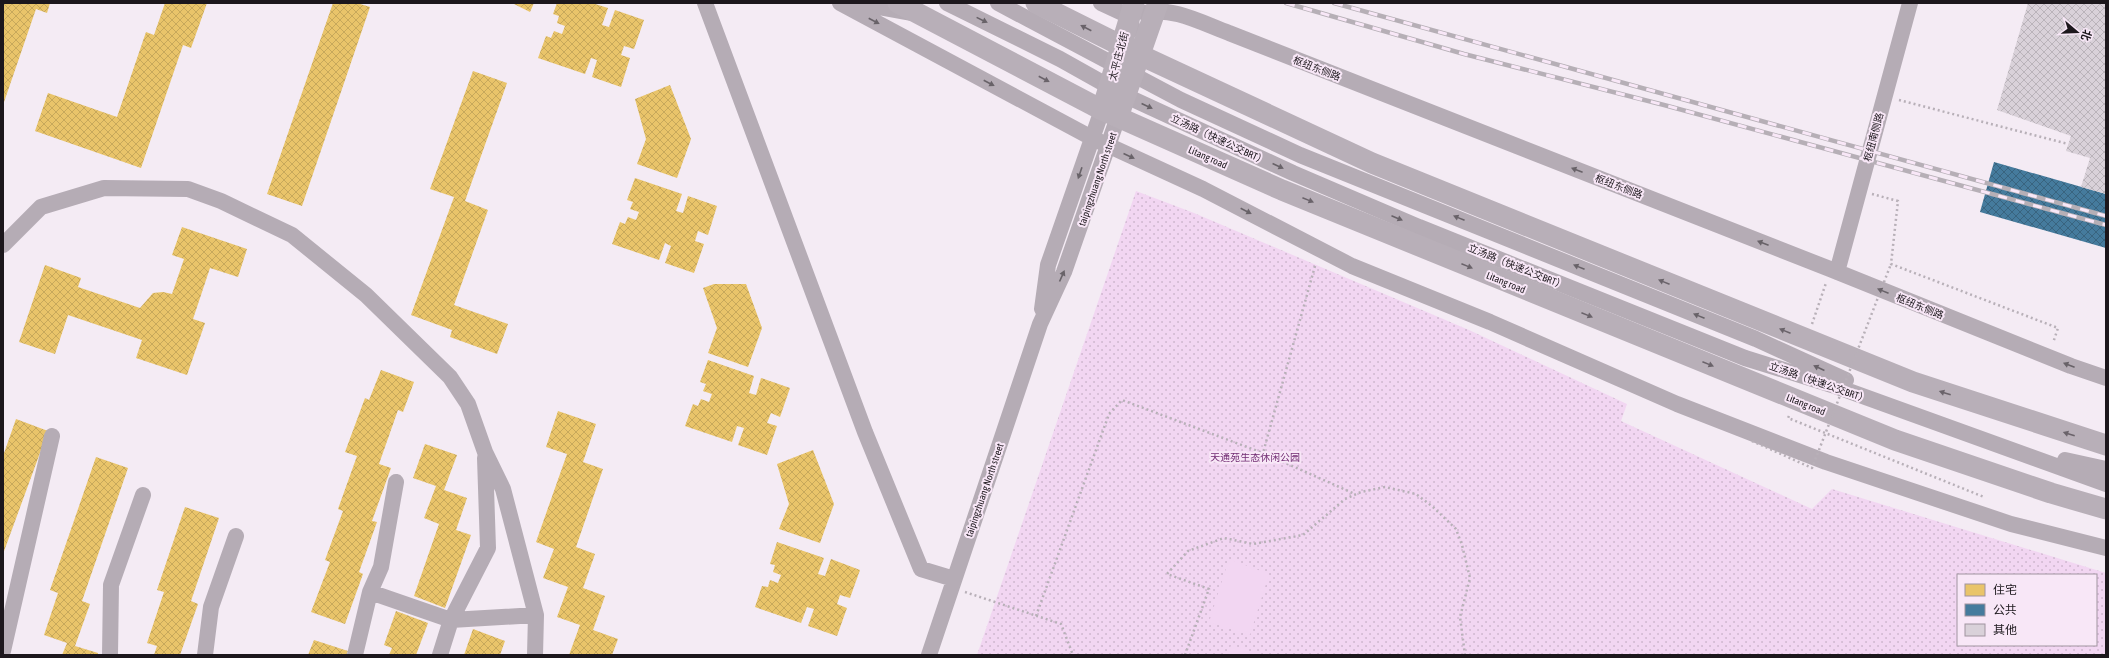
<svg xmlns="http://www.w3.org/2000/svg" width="2109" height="658" font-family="'Asap Condensed','Noto Sans SC',sans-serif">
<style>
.grass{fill:url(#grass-dots);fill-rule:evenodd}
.pitch{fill:#f2d6f2}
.homes{fill:url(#homes-cross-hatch)}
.public{fill:url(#public-cross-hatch)}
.building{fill:url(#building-cross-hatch)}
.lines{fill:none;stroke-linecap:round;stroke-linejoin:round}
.path{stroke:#b8b0b8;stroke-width:2.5;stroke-dasharray:2 3;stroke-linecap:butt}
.minor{stroke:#b5acb5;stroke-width:16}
.major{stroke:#b8afb8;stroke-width:21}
.rail-casing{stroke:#b6afb6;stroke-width:4.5}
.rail{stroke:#f8e7f7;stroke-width:3;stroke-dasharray:9;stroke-linecap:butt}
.path-bridge{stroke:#b8b0b8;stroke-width:2.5;stroke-dasharray:2 3;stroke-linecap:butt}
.oneway{fill:#686268}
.oneway2{fill:#6a636a}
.labels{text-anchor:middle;stroke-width:4;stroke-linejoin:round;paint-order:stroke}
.street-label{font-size:10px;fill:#1c171c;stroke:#f8e7f7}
.park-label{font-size:10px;fill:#702b72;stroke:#f8e7f7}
</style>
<defs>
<pattern id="grass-dots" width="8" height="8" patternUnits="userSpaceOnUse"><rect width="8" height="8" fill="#f2d6f2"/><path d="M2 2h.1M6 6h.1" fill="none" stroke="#cfb7cf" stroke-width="1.8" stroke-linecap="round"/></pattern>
<pattern id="homes-cross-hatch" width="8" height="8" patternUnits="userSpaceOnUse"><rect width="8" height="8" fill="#e9c46a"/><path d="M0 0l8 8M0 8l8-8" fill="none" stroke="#c7a85b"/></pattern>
<pattern id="public-cross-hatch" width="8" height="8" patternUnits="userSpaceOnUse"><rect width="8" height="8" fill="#457b9d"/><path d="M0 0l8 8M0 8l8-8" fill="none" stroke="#39647f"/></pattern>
<pattern id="building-cross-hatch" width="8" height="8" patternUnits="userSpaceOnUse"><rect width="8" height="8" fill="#d9d1d9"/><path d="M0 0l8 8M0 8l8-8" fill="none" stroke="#bab3ba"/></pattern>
</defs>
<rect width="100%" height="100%" fill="#f4ebf4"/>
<!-- grass -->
<path class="grass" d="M1136,191l58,22 275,117 158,74 -6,17 191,88 20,-20 274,84v82h-1129zM1958,575h138v70h-138z"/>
<!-- pitch -->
<path class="pitch" d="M1229,559l40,15 -19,61 -41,-13z
M1231,645h1l28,10h-32z"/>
<!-- homes -->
<path class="homes" d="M3,3h47l-3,10 -11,-4 -33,96z
M165,3h42l-16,45 -8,-3 -42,123 -106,-37 13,-38 69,24 29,-85 8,3z
M333,3h24l13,4 -68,199 -35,-12z
M512,3h22l-4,9z
M557,3h35l16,5 -6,17 7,2 6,-17 29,10 -10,29 -10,-3 -3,9 9,3 -9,29 -29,-10 5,-17 -6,-2 -6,16 -47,-16 8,-22 5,2 3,-7 8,3 3,-8 -8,-3 2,-7 -6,-2z
M473,71l34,12 -42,118 23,9 -34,95 54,19 -11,30 -47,-17 2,-7 -41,-15 43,-118 -24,-8z
M670,85l21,54 -14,39 -40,-14 9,-25 -11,-40z
M635,178l47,16 -6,17 7,2 5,-17 29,10 -9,29 -10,-4 -3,10 9,3 -10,29 -29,-10 6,-17 -6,-3 -6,17 -47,-16 8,-22 5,2 3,-7 8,3 3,-8 -9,-3 3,-7 -6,-2z
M182,227l65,22 -9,28 -28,-9 -17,51 12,4 -18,52 -51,-17 6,-18 -74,-25 -13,39 -36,-12 26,-77 36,13 -3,9 62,21 13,-15 10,-1 9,2 12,-35 -12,-4z
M714,284h32l16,44 -14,39 -40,-14 9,-25 -14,-40z
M708,360l46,16 -5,17 7,2 5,-17 29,10 -10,29 -9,-4 -4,10 10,3 -10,29 -29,-10 6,-17 -7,-2 -5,16 -47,-16 8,-22 5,2 3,-7 8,3 3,-8 -9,-3 3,-7 -6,-2z
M381,370l33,12 -11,30 -5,-2 -19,54 12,4 -19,53 5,1 -18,50 4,2 -18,50 -34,-12 19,-50 -5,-2 18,-49 -5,-2 19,-53 -12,-4 20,-54 4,2z
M558,411l38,13 -13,38 20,7 -27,78 19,7 -12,34 22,8 -12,34 25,9 -6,16h-43l11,-30 -23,-8 11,-30 -25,-9 11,-29 -18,-7 31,-88 -21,-7z
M16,419l32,12 -45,123v-98z
M425,444l32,11 -13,35 23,8 -11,32 15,5 -26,73 -31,-12 25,-72 -15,-6 12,-32 -23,-8z
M813,450l21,54 -14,39 -41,-14 10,-25 -12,-40z
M96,457l32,11 -46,133 8,3 -15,42 23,7v2h-36l5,-12 -23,-8 14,-42 -8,-3z
M185,507l34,11 -28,83 7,3 -18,51h-26l3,-9 -10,-3 17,-51 -7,-2z
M777,542l47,16 -6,16 7,2 6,-17 29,11 -10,28 -10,-3 -3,9 10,4 -10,28 -29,-10 6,-17 -7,-2 -6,16 -46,-16 7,-21 6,1 2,-7 8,3 3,-8 -8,-3 2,-7 -5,-1z
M396,611l32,12 -12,32h-27l3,-7 -8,-3z
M473,629l32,12 -5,14h-36z
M314,640l34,11 -2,4h-38z"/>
<!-- public -->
<path class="public" d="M1994,162l112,32v54l-126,-36z"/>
<!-- building -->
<path class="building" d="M2028,3h78v191l-25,-7 9,-29 -24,-7 5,-15 -74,-26z"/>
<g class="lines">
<!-- path -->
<path class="path" d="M1899,100l169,44
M1872,194l26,7 -7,63 167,64 -5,15
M1315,266l-52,187 92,41
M1812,324l14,-41
M1789,416l-1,2 196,79
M965,592l96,32 12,31
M1036,616l73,-202 13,-14 141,53
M1185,655l24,-66 -42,-15 21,-23 36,-13 29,6 50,-9 42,-36 16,-7 24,-5 31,7 17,13 23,22 6,16 8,33 -10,39 5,38"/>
<!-- minor -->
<path class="minor" d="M705,3l160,429 56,137 33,10
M840,3l252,135 111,51 149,77 138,56 187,82 149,58 185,62 95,24
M856,3l55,10
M947,3l113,56 66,37 167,77 126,54 326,131 87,27 274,99
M998,3l183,97 119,55 456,184 90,41
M1101,3l28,13 4,13
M1145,13c27,-7 59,11 84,20l601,236 241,97 35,12
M3,245l38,-38 63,-19 84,1 33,12 71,34 74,60 84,82 18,27 17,48 18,37 33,126 -1,40
M1837,272l73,-269
M1042,309l6,-44 54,-155
M2065,460l41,9
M370,592l81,28 85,-5
M3,651l49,-215
M110,655l1,-70 32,-90
M205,655l6,-48 25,-71
M355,655l15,-63 11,-25 15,-85
M440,655l11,-35 37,-72 -3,-90
M929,655l111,-331 24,-52 54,-155"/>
<!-- major -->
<path class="major" d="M898,3l204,107 180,80 613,250 156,53 55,16
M1036,3l104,52 232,108 541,219 193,63
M1102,110l32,-107
M1118,117l40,-114"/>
<!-- rail casing -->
<g class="rail-casing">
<path id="rail" d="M1286,3l178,51 200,51 442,120
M1334,3l772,213"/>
</g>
<!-- rail -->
<use href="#rail" class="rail"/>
<!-- path-bridge -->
<path class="path-bridge" d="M1752,441l60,27 79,-204"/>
</g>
<!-- one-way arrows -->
<defs><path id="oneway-solid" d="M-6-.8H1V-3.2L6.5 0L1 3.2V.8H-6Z"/></defs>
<g class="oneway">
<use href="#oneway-solid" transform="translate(982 20) rotate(26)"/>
<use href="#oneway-solid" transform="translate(874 21) rotate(28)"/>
<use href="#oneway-solid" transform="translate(989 83) rotate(28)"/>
<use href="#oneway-solid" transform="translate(1147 106) rotate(25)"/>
<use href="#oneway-solid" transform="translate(1129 156) rotate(24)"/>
<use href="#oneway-solid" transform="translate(1278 166) rotate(25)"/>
<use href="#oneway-solid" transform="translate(1577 170) rotate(-159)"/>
<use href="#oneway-solid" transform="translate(1080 173) rotate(109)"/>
<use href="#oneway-solid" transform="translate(1246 211) rotate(27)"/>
<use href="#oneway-solid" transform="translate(1397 218) rotate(23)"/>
<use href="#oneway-solid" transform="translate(1459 218) rotate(-158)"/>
<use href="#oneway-solid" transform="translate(1763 243) rotate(-159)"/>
<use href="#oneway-solid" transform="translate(1579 267) rotate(-158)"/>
<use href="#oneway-solid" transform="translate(1062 276) rotate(-66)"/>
<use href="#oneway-solid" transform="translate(1883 291) rotate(-158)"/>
<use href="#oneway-solid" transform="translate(1699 316) rotate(-158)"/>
<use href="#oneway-solid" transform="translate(2069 365) rotate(-159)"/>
<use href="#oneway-solid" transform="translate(1819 368) rotate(-155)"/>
</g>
<g class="oneway2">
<use href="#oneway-solid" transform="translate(1086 28) rotate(-153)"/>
<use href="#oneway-solid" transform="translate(1044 79) rotate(28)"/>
<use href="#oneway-solid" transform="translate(1308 200) rotate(22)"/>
<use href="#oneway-solid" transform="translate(1467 266) rotate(22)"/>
<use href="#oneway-solid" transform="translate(1664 282) rotate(-158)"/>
<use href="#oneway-solid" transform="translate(1587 315) rotate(22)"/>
<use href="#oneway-solid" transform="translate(1785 331) rotate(-158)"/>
<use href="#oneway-solid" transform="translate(1708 364) rotate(22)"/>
<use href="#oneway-solid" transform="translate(1945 393) rotate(-162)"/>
<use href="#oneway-solid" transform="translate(2069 434) rotate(-162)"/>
</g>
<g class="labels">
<!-- street labels -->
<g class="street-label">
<text transform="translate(1118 56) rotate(-75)" y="4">太平庄北街</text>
<text transform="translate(1317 68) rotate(21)" y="4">枢纽东侧路</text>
<text transform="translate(1873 137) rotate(-75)" y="4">枢纽南侧路</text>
<text transform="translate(1219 139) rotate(25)" y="4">立汤路（快速公交BRT）</text>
<text transform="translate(1208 157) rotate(24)" y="4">Litang road</text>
<text transform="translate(1097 179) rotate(-71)" y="4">taipingzhuang North street</text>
<text transform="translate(1619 186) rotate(21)" y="4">枢纽东侧路</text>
<text transform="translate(1517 266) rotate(22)" y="4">立汤路（快速公交BRT）</text>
<text transform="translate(1506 282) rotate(22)" y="4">Litang road</text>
<text transform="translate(1920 306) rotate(22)" y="4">枢纽东侧路</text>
<text transform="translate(1819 382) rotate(19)" y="4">立汤路（快速公交BRT）</text>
<text transform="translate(1806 404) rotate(22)" y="4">Litang road</text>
<text transform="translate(984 490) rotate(-71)" y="4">taipingzhuang North street</text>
</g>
<!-- park labels -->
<g class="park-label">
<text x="1255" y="461">天通苑生态休闲公园</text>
</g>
</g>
<!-- border -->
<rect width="2109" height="658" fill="none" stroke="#1c171c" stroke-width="8"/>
<!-- legend -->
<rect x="1957" y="574" width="140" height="72" fill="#f8e7f7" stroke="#a0949f"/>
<rect x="1965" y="584" width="20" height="12" fill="#e9c46a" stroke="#a0949f"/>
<text x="1993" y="594" font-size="12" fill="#1c171c">住宅</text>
<rect x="1965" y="604" width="20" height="12" fill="#457b9d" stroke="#a0949f"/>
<text x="1993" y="614" font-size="12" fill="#1c171c">公共</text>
<rect x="1965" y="624" width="20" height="12" fill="#d9d1d9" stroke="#a0949f"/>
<text x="1993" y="634" font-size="12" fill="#1c171c">其他</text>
<!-- north arrow -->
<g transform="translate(2077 32) rotate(109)" stroke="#f8e7f7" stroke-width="3" paint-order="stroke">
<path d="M0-3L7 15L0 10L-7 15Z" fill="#1c171c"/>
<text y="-6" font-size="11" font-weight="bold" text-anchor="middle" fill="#1c171c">北</text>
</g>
</svg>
